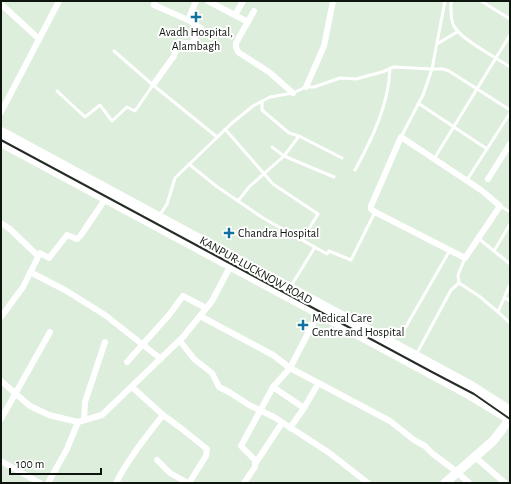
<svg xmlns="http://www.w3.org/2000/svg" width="511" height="484" font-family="'Alegreya Sans',sans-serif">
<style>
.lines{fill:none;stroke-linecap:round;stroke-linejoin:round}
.lane{stroke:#fff;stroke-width:3}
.street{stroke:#fff;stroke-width:6}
.secondary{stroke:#fff;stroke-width:9}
.primary{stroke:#fff;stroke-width:10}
.rail{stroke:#262d26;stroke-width:2}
.poi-dot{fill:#10729f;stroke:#fff;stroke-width:1.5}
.labels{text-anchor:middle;stroke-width:4;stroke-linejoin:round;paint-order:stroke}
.poi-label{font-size:12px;fill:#0e140e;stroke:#fff;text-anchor:start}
.street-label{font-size:12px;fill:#0e140e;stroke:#fff}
</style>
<rect width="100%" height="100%" fill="#ddeedc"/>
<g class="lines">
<!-- lane -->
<path class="lane" d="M451,1c0,8 -1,18 3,25 6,13 43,32 56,41
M481,1l29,18
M437,44l20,-12
M114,51l39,34 64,52
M57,91l28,26 15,-12 12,16 15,-14 8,4 18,-26
M262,101v9l27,23 10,3 43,22
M418,103l69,46
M225,129l48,55 45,30 -16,26
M401,137l22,-42 9,-26 13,-68
M272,147l12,9 50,21
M434,159l76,-124
M189,164l27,22 47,32 64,36 2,-3 22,9 24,-48
M355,170c17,-31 34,-66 35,-102
M467,180l43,-67
M238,201l11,-14 35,-31 15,-20
M500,206l10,6
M159,216l8,-12 8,-26 57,-55 21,-17 17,-9 23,-4 13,-6h8l26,-9 16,1 26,-7 12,-5 38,2h11l6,2 61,39
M478,238l32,26
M494,251l16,-27
M465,258l-7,17 1,8 20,13 19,16
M510,284l-12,28 12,11
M291,286l24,-39
M504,297l6,4
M404,330l46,-80
M416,355l35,-65 8,-7"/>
<!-- street -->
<path class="street" d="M208,1l40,21
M1,4l38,35
M254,11l-18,32v4l2,5 31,20 24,21
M235,15l8,-14
M188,20l8,-19
M153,85l21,-29 5,-14 12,2 10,-16 -13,-8 -34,-15 1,-4
M306,87l18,-41 9,-45
M1,112l58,-111
M401,137l80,53 19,16 -35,52 -90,-46 -4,-3v-3z
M488,179l22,-35
M1,223l9,6 28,27
M30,272l35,18 40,25 56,44
M200,316l73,39 17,13 100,53 24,19 11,6 8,8 24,18 12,11
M1,317l22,-30 17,-34 9,5 18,-23 10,4 4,-4 25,-37
M180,341l14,18 18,14 7,14 10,5 20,13 25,12 54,35 40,31
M127,362l42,-47 14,-19 23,12
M1,381l29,25 19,9 29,7
M132,387l31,28 19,14 25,20 -1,7 -17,27
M273,387l31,21 14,-24
M1,419l49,-87
M84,420l1,-18 20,-60
M290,428l14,-20
M475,457l30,26
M157,460l13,13 18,10
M1,461l39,22
M255,464l27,-41
M48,483l19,-34 11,-27 24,-7 81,-78 29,-36 19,-36
M116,483c12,-24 30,-46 47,-68
M244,483l11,-16v-7l-14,-14 32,-59 17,-19 29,-56"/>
<!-- secondary -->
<path class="secondary" d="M445,483l48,-42 17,-22"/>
<!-- primary -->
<path class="primary" d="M1,132l470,254 39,25
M1,142l381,205 85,46 43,26"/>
<!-- rail -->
<path class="rail" d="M1,140l431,232 42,22 36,25"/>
</g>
<!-- markers -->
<g class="poi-dot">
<path d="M194 11h4v4h4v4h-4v4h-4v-4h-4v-4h4z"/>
<path d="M227 227h4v4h4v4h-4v4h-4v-4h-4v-4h4z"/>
<path d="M301 319h4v4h4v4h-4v4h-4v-4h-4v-4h4z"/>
</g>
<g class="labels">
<!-- poi labels -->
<g class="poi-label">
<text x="196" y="36" text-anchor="middle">Avadh Hospital,<tspan x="196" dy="14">Alambagh</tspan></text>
<text x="238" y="237">Chandra Hospital</text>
<text x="312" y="322">Medical Care<tspan x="312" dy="14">Centre and Hospital</tspan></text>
</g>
<!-- street labels -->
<g class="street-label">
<text transform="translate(256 270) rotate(29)" y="4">KANPUR-LUCKNOW ROAD</text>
</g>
</g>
<!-- border -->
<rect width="511" height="484" fill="none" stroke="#0e140e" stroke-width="4"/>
<!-- scale -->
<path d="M10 468v6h91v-6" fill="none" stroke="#0e140e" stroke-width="2"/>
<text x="16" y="468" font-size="12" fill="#0e140e" stroke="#ffffff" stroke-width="3" paint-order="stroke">100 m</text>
</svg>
